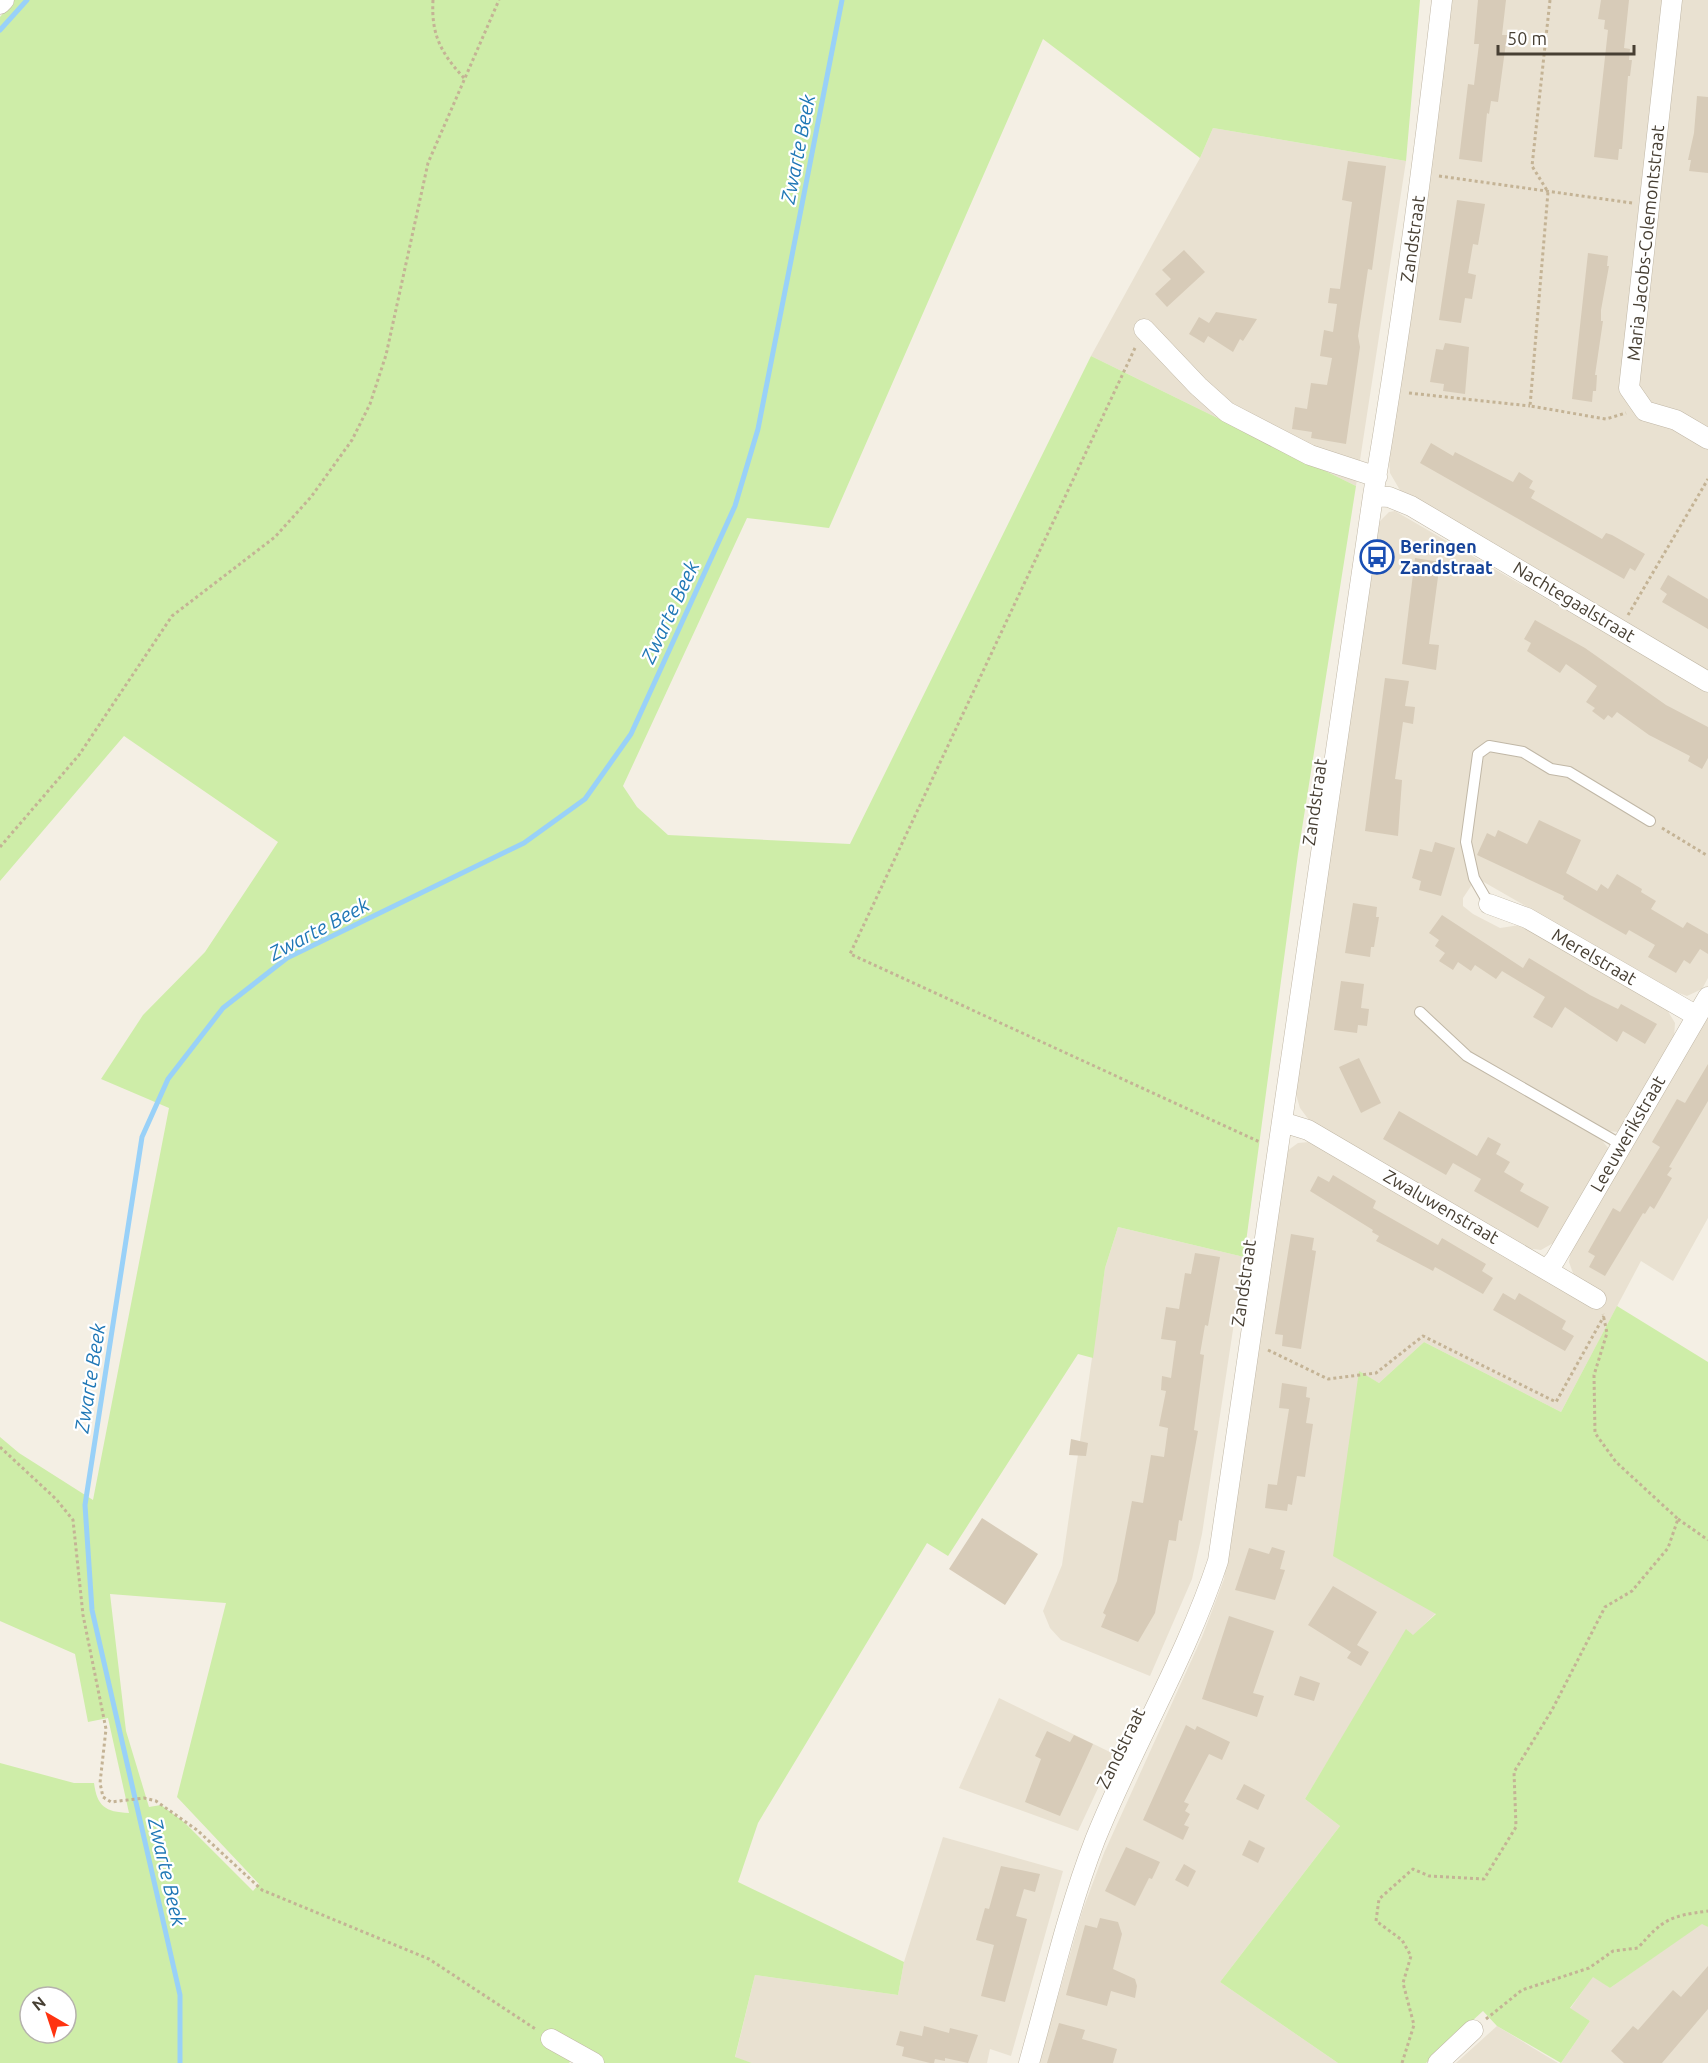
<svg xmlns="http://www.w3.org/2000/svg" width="1708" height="2063" font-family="Ubuntu,sans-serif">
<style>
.residential{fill:#e9e1d1}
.green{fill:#ceeda8;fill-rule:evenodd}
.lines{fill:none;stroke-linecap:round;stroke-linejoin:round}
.stream{stroke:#99d1f8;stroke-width:5}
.building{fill:#d7cbb8}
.lane-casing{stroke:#c0b7a6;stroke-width:12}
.street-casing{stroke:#c0b7a6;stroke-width:21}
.path{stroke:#c4b395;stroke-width:3;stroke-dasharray:3 3;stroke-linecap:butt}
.lane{stroke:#fff;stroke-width:10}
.street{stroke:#fff;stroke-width:20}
.labels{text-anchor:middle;stroke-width:4.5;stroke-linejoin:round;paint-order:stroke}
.street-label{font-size:18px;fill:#473f33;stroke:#fff}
.transit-label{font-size:18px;font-weight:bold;fill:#164399;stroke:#fff;text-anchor:start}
.water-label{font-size:20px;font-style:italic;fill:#1f77b6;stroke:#fff}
</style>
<rect width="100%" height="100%" fill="#f4efe4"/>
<!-- residential -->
<path class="residential" d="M1451,0h214l-42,387 50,39 35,20v229l-307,-183 -11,-19 -1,-13z
M1679,0h29v431l-58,-25 -12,-15z
M1213,128l193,33 -50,325 -265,-130 109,-198z
M1395,511l313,182v285l-6,11 -15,7 -11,-4 -194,-111 -9,2 -10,15v8l10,8 27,14 20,-3 146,83 9,15 -1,15 -55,94 -13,-1 -6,7 9,11 -54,93 -14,8 -16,-2 -216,-128 -9,-12 -3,-10 -1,-8 83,-568 10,-10z
M1708,1015v203l-35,63 -32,-20 -80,151 -137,-70 -45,41 -20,-11 77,241 -23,23 -6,-6 -102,169 35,27 -120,156 118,81h-299l43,-151 22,-59 98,-216 22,-58 63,-428 11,-8 11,-1 288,167 7,-14 -30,-19 -5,-14 2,-12z
M1118,1227l126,30 -42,277 -10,45 -42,97 -89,-36 -11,-12 -7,-17 19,-46 43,-297z
M999,1698l115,56 -36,77 -119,-43z
M943,1837l120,34 -52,185 -21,-7 -3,14h-235l-17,-5 20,-83 143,20 6,-33z
M1702,1923l6,4v136h-147l29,-42 -20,-12 23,-33 17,12z
M1497,2026l61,37h-102z"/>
<!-- green -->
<path class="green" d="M14,0h1406l-14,161 -193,-33 -13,30 -157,-119 -214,489 -82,-10 -124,268 14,21 31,28 182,9 241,-488 265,130 -58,368 -54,403 -126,-30 -13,41 -12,90 -15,-4 -130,202 -21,-13 -169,280 -20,59 166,80 -6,33 -143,-20 -20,82 17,6h-150l-23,-12 -10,12h-569v-300l74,20h20c3,23 11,29 35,30l-21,-95 -20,4 -13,-68 -75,-33v-184l19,16 74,47 76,-392 -68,-29 42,-64 62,-63 73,-110 -154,-106 -124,145v-864zM110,1594l116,9 -49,194 82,87 -6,7 -69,-69 -23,-17 -12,2 -23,-76zM30,1997h36v36h-36z
M1617,1306l91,56v565l-6,-3 -92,64 -17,-11 -23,31 20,13 -29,42 -64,-37 -14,-15 -57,52h-88l-118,-81 120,-156 -35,-27 101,-170 7,6 23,-21 -103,-58 26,-185 20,12 45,-41 137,70z"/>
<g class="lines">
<!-- stream -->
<path class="stream" d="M0,30l27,-30
M180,2063v-68l-88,-385 -7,-105 57,-368 26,-58 55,-71 64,-50 237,-115 61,-44 46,-65 104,-228 23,-77 84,-429"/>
</g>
<!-- building -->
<path class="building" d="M1478,0h28l-4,35h5l-9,67 -7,-1 -2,13 -2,-1 -5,49 -23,-3 9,-75 6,1 5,-41h-5z
M1601,0h28l-5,48 6,1 -1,11h3l-2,16h-2l-6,73h-3l-1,11 -24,-3 14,-127 -4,-1 1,-9 -7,-1z
M1697,96l11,1v76l-19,-2 2,-11h-3l6,-27z
M1348,161l38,5 -14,104 -4,-1 -10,67 2,11 -14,97 -35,-6 1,-6 -20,-3 3,-22 12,2 4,-26 16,2 5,-27 -12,-2 4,-26 9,2 4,-28 -9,-1 2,-15 10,1 12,-87 -10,-2z
M1457,200l28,4 -7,41 -5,-1 -5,29 8,2 -4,24 -7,-1 -4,25 -22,-3z
M1184,250l21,22 -38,35 -12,-13 16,-15 -9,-9z
M1588,253l20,3 -1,10h2l-8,44v11h2l-8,54h2l-1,16h-3l-1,11 -20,-3z
M1216,312l41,7 -14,22 -3,-2 -7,13 -25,-16 -4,7 -15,-9 10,-17 10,6z
M1445,343l24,4 -4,47 -22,-3 1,-7 -14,-2 6,-33 7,1z
M1431,443l22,13 2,-4 58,30 6,-10 14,9 -4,7 6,3 -4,7 71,41 4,-6 6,2 33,19 -10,17 -5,-3 -6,11 -204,-116z
M1415,558l25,4 -11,82 10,1 -3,25 -34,-6z
M1668,575l40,24v30l-46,-27 5,-8 -7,-5z
M1535,620l50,28 81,57 42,22v31l-6,11 -14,-8 2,-5 -41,-21 -32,-23 -5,6 -4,-3 -4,5 -12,-9 3,-3 -9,-6 11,-16 -31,-22 -6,9 -33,-22 4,-8 -7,-4z
M1385,678l24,3 -4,25 10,1 -2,17 -10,-2 -8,57 7,1 -4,56 -33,-5z
M1539,820l42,20 -15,33 31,18 4,-7 7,5 9,-15 25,15 -1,3 15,9 -5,8 32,19 4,-6 21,12v20l-8,-5 -10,15 -6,-4 -8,13 -28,-16 7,-12 -26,-15 -3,5 -63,-36 1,-3 -87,-41 10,-22 8,4 3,-7 29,14z
M1435,842l20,6 -14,48 -22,-6 2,-9 -9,-3 8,-29 12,3z
M1353,903l24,4 -1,10h3l-5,30h-3l-1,10 -25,-4z
M1442,915l81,53 6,-10 61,37 28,14 3,-5 36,20 -12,20 -22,-13 -6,11 -52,-35 -13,21 -19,-11 12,-20 -43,-26 -6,8 -21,-14 -4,6 -13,-9 -5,8 -14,-9 6,-8 -10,-7 4,-6 -10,-7z
M1341,981l23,3 -3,24 8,1 -2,17 -9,-1 -1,8 -23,-3z
M1359,1058l22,45 -20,10 -22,-46z
M1708,1064v37l-39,66 3,1 -5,7 5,3 -18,31 -4,-3 -5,8 -2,-1 -38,63 -16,-9 6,-11 -7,-4 25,-44 7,4 40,-65 -8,-5 25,-43 8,4z
M1399,1111l78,45 11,-19 13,7 -5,10 14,8 -6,10 20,12 -4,7 29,16 -11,21 -64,-37 7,-12 -28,-16 -7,12 -63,-36z
M1333,1175l43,26 -3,7 65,37 4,-7 44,26 -4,7 11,7 -10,16 -48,-27 -2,4 -57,-30 3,-5 -7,-4 1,-2 -63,-39 8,-15 11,6z
M1291,1234l23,4 -2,12 4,1 -15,98 -19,-3 1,-11 -8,-1z
M1195,1253l25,4 -12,69 -3,-1 -5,29 4,1 -10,75 4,1 -16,90 -3,-1 -3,21 -7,-1 -14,73 -17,29 -37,-15 5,-12 -3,-2 14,-32 15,-80 11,2 8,-48 13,2 4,-29 -9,-2 7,-35 -5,-1 1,-14 9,2 5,-37 -15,-2 5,-32 13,2 6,-36 6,1z
M1503,1293l12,7 4,-7 47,28 -4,8 12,7 -9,15 -72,-41z
M1282,1383l25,4 -1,10 4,1 -4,25 7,1 -8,53 -8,-1 -5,29 -4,-1 -1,7 -22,-3 3,-24 9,1 12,-76 -10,-1z
M1071,1439l17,4 -2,13 -17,-1z
M982,1518l56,36 -33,51 -56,-36z
M1272,1547l13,4 -5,18 5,1 -10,30 -40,-10 14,-42 20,6z
M1333,1586l44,26 -20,33 12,7 -8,14 -14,-8 4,-6 -43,-27z
M1229,1616l45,15 -21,62 11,3 -7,21 -55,-18z
M1300,1676l20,7 -6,18 -20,-6z
M1186,1725l9,5 2,-4 33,16 -8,18 -13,-6 -25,48 5,2 -4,7 5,3 -6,11 5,2 -6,13 -40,-20z
M1047,1731l23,11 4,-7 19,9 -33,72 -35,-14 16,-43 -6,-3z
M1244,1784l21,11 -7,15 -22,-11z
M1249,1840l16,8 -7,15 -16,-8z
M1126,1847l34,15 -8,17 -3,-1 -14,28 -30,-15z
M1184,1864l12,7 -8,16 -13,-7z
M1001,1866l39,8 -5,18 -11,-3 -8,27 11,3 -22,83 -24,-6 13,-51 -18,-5 9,-32 4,1z
M1100,1918l18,4 4,12 -9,35 22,10 2,7 -2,12 -24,-7 -4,15 -41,-11 19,-70 12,3z
M1708,1966v43l-46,54h-38l-13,-12 22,-25 5,4 35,-40 8,7z
M1059,2023l26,7 -3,9 35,10 -4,14h-66z
M924,2026l25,7 1,-5 28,7 -10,28 -23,-5v3l-10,-2 -1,4h-4l-28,-7 2,-9 -8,-2 4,-14 22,5z"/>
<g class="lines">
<!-- lane casing -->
<g class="lane-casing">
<path id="lane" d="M1489,904l-15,-26 -8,-36 12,-88 11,-8 34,6 28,17 18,3 81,49
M1420,1012l47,44 155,89"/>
</g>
<!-- street casing -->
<g class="street-casing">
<path id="street" d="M1672,0l-43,388 16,23 31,9 32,19
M0,4l4,-4
M1144,329l54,57 29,26 83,43 67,22
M1373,496l16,1 22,9 297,176
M1489,904l38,14 170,98
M1282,1122l26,8 288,169
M1547,1269l8,-9 153,-263
M551,2039l43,24
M1029,2063c21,-74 38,-151 66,-223 38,-95 91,-182 123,-279l155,-1065c28,-165 50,-330 69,-496
M1438,2063l35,-33"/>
</g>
<!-- path -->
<path class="path" d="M433,0c-2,35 8,53 31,78
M1550,0l-18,166 16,26 -18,214 76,13 20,-6
M1439,176l193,27
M1135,348l-285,606 410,188
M1409,393l121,13
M1628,615l80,-136
M1662,828l46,28
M0,847l79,-92 93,-139 103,-79 36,-40 41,-57 18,-36 16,-49 42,-192 71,-163
M1268,1350l60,29 48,-6 47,-37 133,66 48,-86
M0,1447l56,52 17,21 10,95 23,114 -6,54 3,14 8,5 33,-4 12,3 41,29 65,60 167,69 108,71
M1678,1519l30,21
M1486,2019l36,-29 67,-22 24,-17 25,-3c25,-29 32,-32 70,-37
M1402,2063l12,-38 -11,-42 8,-27 -9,-16 -26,-19 3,-22 34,-30 16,7 55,3 32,-52 -2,-55 38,-62 53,-103 27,-16 36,-43 10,-29 -62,-57 -21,-29 -1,-58 13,-42 -4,-19"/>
<!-- lane -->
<use href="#lane" class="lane"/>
<!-- street -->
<use href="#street" class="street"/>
</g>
<!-- icons -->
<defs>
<g id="bus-ring" transform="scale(1.725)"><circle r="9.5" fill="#fff" stroke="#1a4fb4" stroke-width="1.5"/><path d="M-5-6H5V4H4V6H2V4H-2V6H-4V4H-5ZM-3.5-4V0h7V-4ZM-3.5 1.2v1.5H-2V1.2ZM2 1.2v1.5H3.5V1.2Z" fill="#1a4fb4"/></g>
</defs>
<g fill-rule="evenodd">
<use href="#bus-ring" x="1377" y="557"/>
</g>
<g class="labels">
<!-- street labels -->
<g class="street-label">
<text transform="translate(1413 239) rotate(-82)" y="6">Zandstraat</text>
<text transform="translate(1646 243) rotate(-84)" y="6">Maria Jacobs-Colemontstraat</text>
<text transform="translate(1574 602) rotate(31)" y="6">Nachtegaalstraat</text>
<text transform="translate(1315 802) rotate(-82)" y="6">Zandstraat</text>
<text transform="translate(1594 957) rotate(30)" y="6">Merelstraat</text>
<text transform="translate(1628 1134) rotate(-60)" y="6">Leeuwerikstraat</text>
<text transform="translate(1441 1207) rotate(30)" y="6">Zwaluwenstraat</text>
<text transform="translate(1244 1283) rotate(-82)" y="6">Zandstraat</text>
<text transform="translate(1121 1748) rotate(-64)" y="6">Zandstraat</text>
</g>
<!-- transit labels -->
<g class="transit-label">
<text x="1400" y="553">Beringen<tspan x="1400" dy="21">Zandstraat</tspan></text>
</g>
<!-- water labels -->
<g class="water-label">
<text transform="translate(798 149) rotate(-79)" y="7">Zwarte Beek</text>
<text transform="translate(670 612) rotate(-65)" y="7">Zwarte Beek</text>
<text transform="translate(319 929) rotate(-28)" y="7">Zwarte Beek</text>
<text transform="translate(90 1378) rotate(-81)" y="7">Zwarte Beek</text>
<text transform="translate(167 1872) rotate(77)" y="7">Zwarte Beek</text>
</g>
</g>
<!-- north arrow -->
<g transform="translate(48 2015) rotate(321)"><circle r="28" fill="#ffffff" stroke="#b5b2ad" stroke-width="1.5"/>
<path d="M0-4.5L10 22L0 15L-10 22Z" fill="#ff3310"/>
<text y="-9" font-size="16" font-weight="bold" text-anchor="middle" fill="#473f33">N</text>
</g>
<!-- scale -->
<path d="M1498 45v9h136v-9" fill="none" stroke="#473f33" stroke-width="3"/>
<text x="1507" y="45" font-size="18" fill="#473f33" stroke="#ffffff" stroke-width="4.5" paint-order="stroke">50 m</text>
</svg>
